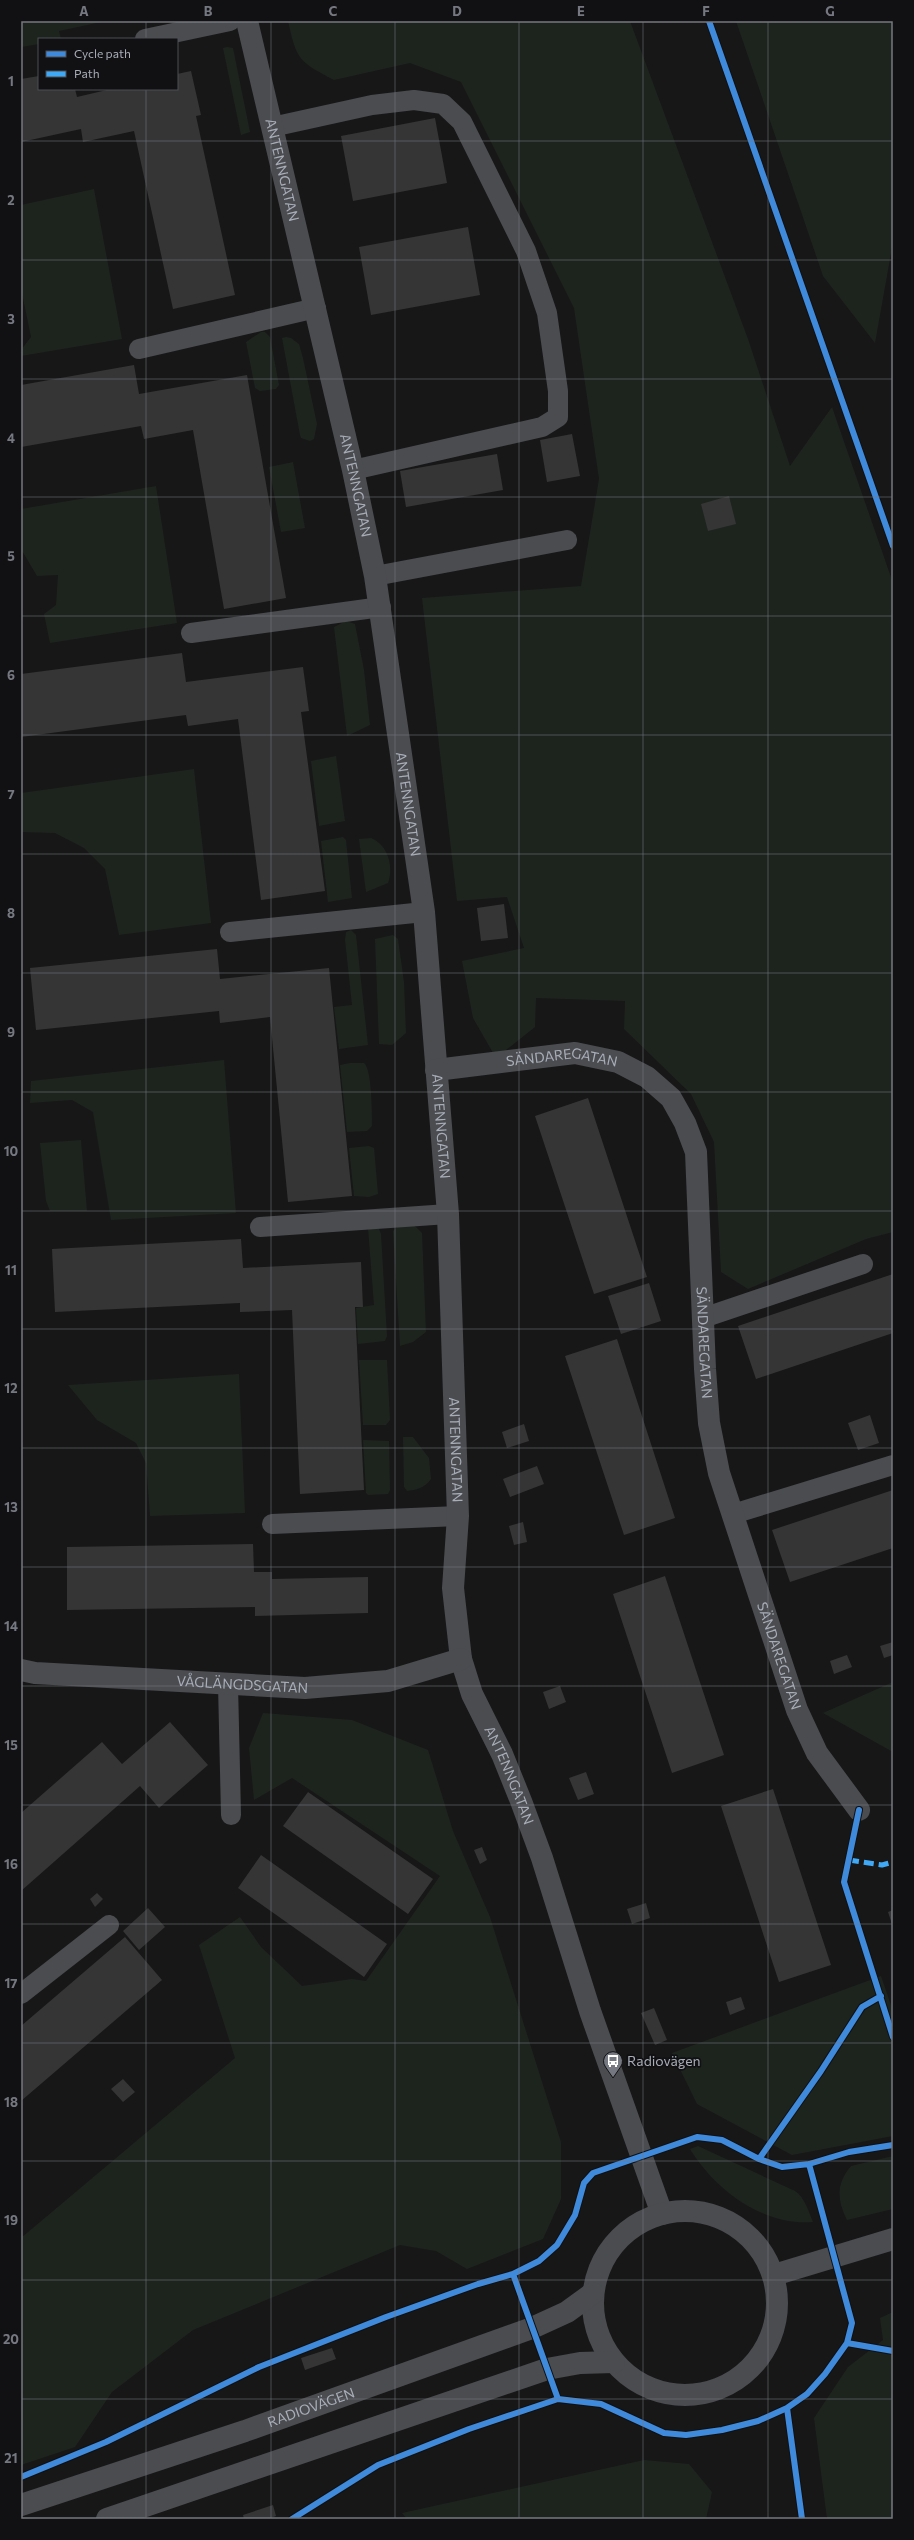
<svg xmlns="http://www.w3.org/2000/svg" width="914" height="2540" font-family="Commissioner,sans-serif">
<style>
.green{fill:#1d241e}
.building{fill:#353536}
.lines{fill:none;stroke-linecap:round;stroke-linejoin:round}
.service{stroke:#4b4c50;stroke-width:20}
.minor{stroke:#4b4c50;stroke-width:22}
.quiet{stroke:#3fa9f5;stroke-width:5;stroke-dasharray:10 5;stroke-linecap:butt}
.cycleway-casing{stroke:#111113;stroke-width:8}
.cycleway{stroke:#408adc;stroke-width:6}
.grid{fill:none;stroke:#757880;stroke-width:1;stroke-opacity:0.55}
.labels{text-anchor:middle;stroke-width:3.5;stroke-linejoin:round;paint-order:stroke}
.street-label{font-size:14px;fill:#a8adb8;stroke:#111113}
.poi-label{font-size:14px;fill:#a8adb8;stroke:#111113;text-anchor:start}
.neatline{fill:none;stroke:#757880;stroke-width:1.5}
.grid-label{font-size:13px;text-anchor:middle;font-weight:bold;fill:#757880}
</style>
<rect width="100%" height="100%" fill="#171717"/>
<!-- green -->
<path class="green" d="M34,21h72l-47,10 2,8h-22v5l-18,3v-24z
M288,21h342l118,318 42,127 42,-59 61,176v649l-27,7 -118,50 -27,-17 -7,-130 -23,-48 -67,-65 1,-28 -89,-3 -1,29 -39,31 -23,-40 -11,-57 62,-13 -17,-51 -50,4 -35,-303 159,-12 18,-107 -25,-171 -113,-226 -51,-19 -76,17c-35,-19 -37,-19 -46,-59z
M736,21h157v221l-18,101 -52,-67z
M227,47l6,1 17,84 -9,3 -18,-87z
M94,189l28,150 -101,17v-6l10,-13 -10,-49v-83z
M261,332h4l5,5 9,48 -3,4 -16,2 -5,-3 -9,-46z
M286,337l5,1 8,6 4,14 14,66 -3,15 -4,2 -9,-3 -1,-3 -18,-97z
M293,462l12,66 -24,4 -12,-65z
M156,486l21,137 -127,20 -6,-29 12,-9 2,-30 -21,1 -16,-27v-40z
M346,621l9,3 9,46 6,55 -23,11 -13,-109z
M336,756l9,65 -26,5 -8,-65z
M194,769l17,154 -92,12 -14,-66 -21,-21 -29,-15 -34,-1v-39z
M343,837l3,3 6,58 -24,4 -7,-61z
M371,838c17,7 23,28 17,45l-22,9 -7,-53z
M351,930l5,5 12,110 -29,4 -5,-42 18,-2 -7,-65 1,-8z
M393,935l5,4 6,43 2,51 -14,12 -13,-1 -4,-105z
M224,1060l12,153 -125,7 -18,-108 -21,-12 -42,3 1,-22z
M350,1063h14c8,6 8,51 8,63l-5,5 -20,1 -7,-67z
M81,1140l6,71h-37l-4,-10 -6,-58z
M369,1146l5,2 4,46 -9,3 -15,-1 -5,-48z
M413,1224l9,9 4,99 -13,10 -13,4 -7,-115 5,-5z
M368,1228l11,1 2,5 6,102 -2,5 -27,3 -2,-36 18,-3z
M359,1360h28l3,60 -4,5h-23z
M239,1374l6,139 -95,3 -4,-53 -10,-20 -39,-23 -29,-35z
M403,1437h10l16,21 2,21c-6,9 -15,11 -24,12l-3,-4z
M363,1440l26,1 1,49 -2,4 -20,1 -2,-2z
M893,1682v70l-70,-39z
M263,1713l89,7 76,30 25,81 37,86 71,225v57l-18,40 -76,30 -31,-18 -36,-6 -207,85 -81,62 -37,55 -54,18v-227l214,-180 -36,-113 41,-28 21,30 41,39 50,-7 14,2 74,-105 -148,-98 -38,22 -5,-52z
M881,1976l12,35v125l-101,19 -95,-51 -25,-51z
M698,2146l97,45c10,7 13,19 18,31 -50,4 -98,-32 -123,-73z
M893,2156v53l-46,11c-10,-21 -11,-36 4,-54z
M893,2312v207h-66l-13,-101 34,-51 35,-27 -3,-22z
M644,2460l45,4 23,28 -6,27h-299l-5,-6z"/>
<!-- building -->
<path class="building" d="M191,71l10,44 -5,1 39,179 -62,14 -39,-178 -51,11 -2,-13 -60,13v-63l18,-3v13h36l2,8 34,-8h66v-15z
M435,118l12,65 -94,18 -12,-65z
M468,227l12,68 -109,20 -12,-68z
M134,365l5,29 108,-19 39,223 -62,11 -31,-179 -49,9 -3,-13 -120,21v-62z
M572,434l8,42 -33,6 -7,-42z
M497,454l6,36 -97,17 -6,-36z
M729,496l7,28 -28,7 -7,-27z
M182,653l4,29 117,-15 6,44 -8,1 24,179 -64,9 -23,-181 -50,7 -2,-11 -165,22v-63z
M504,904l4,34 -27,3 -4,-33z
M217,949l3,30 109,-11 23,228 -64,6 -18,-185 -50,6 -1,-12 -183,19 -6,-62z
M588,1098l59,179 -53,17 -59,-178z
M241,1239l2,29 118,-6 2,45h-8l9,183 -64,4 -8,-184 -52,2v-9l-185,9 -3,-63z
M893,1274v59l-137,46 -18,-53z
M649,1283l12,38 -40,13 -13,-38z
M617,1339l58,179 -51,17 -59,-179z
M870,1415l9,28 -21,7 -10,-27z
M524,1424l5,17 -22,7 -5,-16z
M537,1466l7,18 -34,13 -7,-18z
M893,1490v58l-103,34 -18,-52z
M523,1522l4,20 -13,3 -5,-19z
M253,1544l1,28h18v7l96,-2v36l-113,3v-9l-188,3v-63z
M665,1576l59,179 -52,18 -59,-179z
M893,1642v13l-9,3 -4,-12z
M847,1655l5,12 -18,7 -4,-13z
M560,1686l6,16 -17,7 -6,-17z
M170,1722l38,43 -49,43 -19,-22 -119,105v-78l81,-71 20,22z
M586,1772l8,22 -16,6 -9,-22z
M773,1789l58,176 -52,17 -58,-176z
M308,1792l125,87 -25,35 -125,-88z
M482,1847l5,13 -7,4 -6,-14z
M261,1855l126,89 -23,33 -126,-89z
M97,1893l6,6 -8,8 -5,-8z
M646,1903l4,15 -18,6 -5,-15z
M148,1908l17,19 -26,23 -16,-19z
M893,1910v17l-5,-15z
M125,1937l37,43 -141,121v-75z
M741,1997l4,12 -15,6 -4,-13z
M654,2008l13,32 -12,5 -14,-32z
M123,2079l12,13 -12,10 -12,-13z
M332,2348l4,11 -31,11 -4,-12z
M273,2505l3,11 -8,3h-24l-1,-4z"/>
<g class="lines">
<!-- service -->
<path class="service" d="M145,39l85,-18
M272,127l100,-22 42,-5 29,4 19,18 64,129 21,62 11,78v26l-16,10 -189,43
M139,349l177,-41
M375,576l192,-36
M191,633l190,-26
M230,932l194,-20
M260,1227l188,-13
M703,1318l160,-54
M733,1514l160,-49
M272,1524l186,-8
M228,1684l3,131
M21,1994l88,-69"/>
<!-- minor -->
<g class="minor">
<path id="s1" d="M247,21l106,449 22,106 49,336 24,302 10,302 -5,72 8,71 11,35 30,60 19,47 21,57 48,153 72,203"/>
<path id="s2" d="M436,1070l139,-17 43,9 29,15 24,21 14,25 11,29 9,217 4,54 10,50 78,237 20,43 42,57"/>
<path id="s3" d="M21,1670l14,3 270,15 83,-7 73,-22"/>
<circle cx="685" cy="2303" r="92"/>
<path d="M774,2275l119,-36"/>
<path id="s4" d="M21,2505l224,-74 287,-103 35,-16 26,-19"/>
<path d="M107,2519l440,-150 33,-6 34,-1"/>
</g>
<!-- quiet -->
<path class="quiet" d="M849,1860l33,5 11,-3"/>
<!-- cycleway casing -->
<g class="cycleway-casing">
<path id="cycleway" d="M709,21l184,525
M859,1810l-15,72 49,155
M759,2159l62,-88 41,-64 19,-11
M809,2164l43,159 -5,20
M513,2274l45,125
M787,2408l15,111
M21,2477l85,-35 153,-75 127,-50 92,-33 35,-10 26,-13 18,-16 18,-30 9,-32 9,-10 104,-36 25,3 37,19 23,8 27,-3 40,-12 44,-7
M292,2519l86,-54 91,-36 89,-30 43,5 63,29 22,2 36,-5 36,-9 29,-13 20,-14 18,-20 22,-31 46,8"/>
</g>
<!-- cycleway -->
<use href="#cycleway" class="cycleway"/>
</g>
<!-- grid -->
<path class="grid" d="M146,21v18M271,21v2498M395,21v2498M519,21v2498M643,21v2498M768,21v2498M146,89v2430M21,141h872M21,260h872M21,379h872M21,497h872M21,616h872M21,735h872M21,854h872M21,973h872M21,1092h872M21,1211h872M21,1329h872M21,1448h872M21,1567h872M21,1686h872M21,1805h872M21,1924h872M21,2043h872M21,2161h872M21,2280h872M21,2399h872"/>
<!-- icons -->
<defs>
<g id="bus-pin" transform="scale(1)"><path d="M0 17L-7.5 6A9.5 9.5 0 1 1 7.5 6Z" fill="#757880" stroke="#111113"/><path d="M-5-6H5V4H4V6H2V4H-2V6H-4V4H-5ZM-3.5-4V0h7V-4ZM-3.5 1.2v1.5H-2V1.2ZM2 1.2v1.5H3.5V1.2Z" fill="#fff"/></g>
</defs>
<g fill-rule="evenodd">
<use href="#bus-pin" x="613" y="2061"/>
</g>
<g class="labels">
<!-- street labels -->
<g class="street-label">
<text dy="5" stroke="none"><textPath href="#s1" startOffset="153">ANTENNGATAN</textPath></text>
<text dy="5" stroke="none"><textPath href="#s1" startOffset="477">ANTENNGATAN</textPath></text>
<text dy="5" stroke="none"><textPath href="#s1" startOffset="800">ANTENNGATAN</textPath></text>
<text dy="5" stroke="none"><textPath href="#s2" startOffset="127">SÄNDAREGATAN</textPath></text>
<text dy="5" stroke="none"><textPath href="#s1" startOffset="1124">ANTENNGATAN</textPath></text>
<text dy="5" stroke="none"><textPath href="#s2" startOffset="499">SÄNDAREGATAN</textPath></text>
<text dy="5" stroke="none"><textPath href="#s1" startOffset="1448">ANTENNGATAN</textPath></text>
<text dy="5" stroke="none"><textPath href="#s2" startOffset="823">SÄNDAREGATAN</textPath></text>
<text dy="5" stroke="none"><textPath href="#s3" startOffset="222">VÅGLÄNGDSGATAN</textPath></text>
<text dy="5" stroke="none"><textPath href="#s1" startOffset="1784">ANTENNGATAN</textPath></text>
<text dy="5" stroke="none"><textPath href="#s4" startOffset="306">RADIOVÄGEN</textPath></text>
</g>
<!-- poi labels -->
<g class="poi-label">
<text x="627" y="2066">Radiovägen</text>
</g>
</g>
<!-- border -->
<rect width="914" height="2540" fill="none" stroke="#111113" stroke-width="44"/>
<!-- legend -->
<rect x="38" y="38" width="140" height="52" fill="#111113" stroke="#4d4f55"/>
<rect x="46" y="51" width="20" height="6" fill="#408adc" stroke="#4d4f55"/>
<text x="74" y="58" font-size="12" fill="#a8adb8">Cycle path</text>
<rect x="46" y="71" width="20" height="6" fill="#3fa9f5" stroke="#4d4f55"/>
<text x="74" y="78" font-size="12" fill="#a8adb8">Path</text>
<rect x="22" y="22" width="870" height="2496" class="neatline"/>
<g class="grid-label">
<text x="84" y="16">A</text>
<text x="208" y="16">B</text>
<text x="333" y="16">C</text>
<text x="457" y="16">D</text>
<text x="581" y="16">E</text>
<text x="706" y="16">F</text>
<text x="830" y="16">G</text>
<text x="11" y="86">1</text>
<text x="11" y="205">2</text>
<text x="11" y="324">3</text>
<text x="11" y="443">4</text>
<text x="11" y="561">5</text>
<text x="11" y="680">6</text>
<text x="11" y="799">7</text>
<text x="11" y="918">8</text>
<text x="11" y="1037">9</text>
<text x="11" y="1156">10</text>
<text x="11" y="1275">11</text>
<text x="11" y="1393">12</text>
<text x="11" y="1512">13</text>
<text x="11" y="1631">14</text>
<text x="11" y="1750">15</text>
<text x="11" y="1869">16</text>
<text x="11" y="1988">17</text>
<text x="11" y="2107">18</text>
<text x="11" y="2225">19</text>
<text x="11" y="2344">20</text>
<text x="11" y="2463">21</text>
</g>
</svg>
